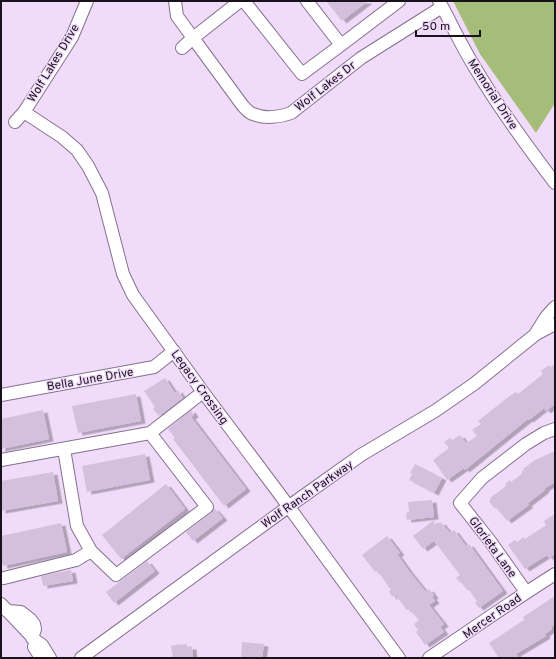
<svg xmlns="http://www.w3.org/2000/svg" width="556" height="659" font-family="Overpass,sans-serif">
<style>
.green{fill:#a4be7a}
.building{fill:#d4c0de;filter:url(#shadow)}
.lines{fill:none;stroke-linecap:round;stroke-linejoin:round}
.minor-casing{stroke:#84718d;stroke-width:14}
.minor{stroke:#fff;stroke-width:12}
.labels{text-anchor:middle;stroke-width:3;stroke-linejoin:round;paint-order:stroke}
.street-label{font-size:12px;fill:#19121d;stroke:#f0dbfa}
</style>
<defs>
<filter id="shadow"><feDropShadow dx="4.5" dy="2.5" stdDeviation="0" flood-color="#0004"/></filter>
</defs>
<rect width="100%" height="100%" fill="#f0dbfa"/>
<!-- green -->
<path class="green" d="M453,1h102v102l-19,30 -56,-79z"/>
<!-- building -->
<path class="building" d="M326,1h42l-26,20z
M555,364v40l-9,7 -2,-3 -15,12 -1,-1 -63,51 -1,-2 -17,12 -14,-20 16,-12 -5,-6 6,-4 2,2 8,-5 6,8 11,-7 -5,-6 9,-6 -3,-3 29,-23 9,-6 2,2 25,-20 -2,-3 8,-6 1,2z
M165,378l10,15 3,-3 5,8 -24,18 -6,-7 2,-2 -11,-16z
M136,394l5,27 -63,12 -6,-27z
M43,410l6,29 -48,10v-30z
M191,410l3,5 -3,2 55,72 -22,17 -51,-67 2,-1 -7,-9z
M555,451v31l-11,7 1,1 -18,14 2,1 -22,16 -11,-14 -1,2 -6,-8 2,-2 -1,-1 16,-12 -1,-2 5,-4 1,2 11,-8 -1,-2 3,-2 -1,-1 12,-9z
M145,454l5,26 -63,12 -5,-26z
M415,464l27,14 -8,15 -25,-13 3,-6 -2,-1z
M53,472l5,29 -57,10v-30z
M166,484l19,25 -64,50 -19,-24z
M432,500l2,17 -27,3 -1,-7 3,-1 -1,-10z
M214,508l9,10 -30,23 -7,-9 25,-19z
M555,514v40l-6,4 -2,-3 -22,14 -17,-24 7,-5 2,2 7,-5 1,2 21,-14 -2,-4z
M434,520l1,6 6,-4 9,11 4,-3 12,16 3,-2 34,47 -24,17 -4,-5 2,-2 -8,-11h-2l-6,-8 -1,1 -4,-5 4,-3 -26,-34 -11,8 -10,-13z
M61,523l6,29 -64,14 -2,-8v-22z
M387,536l13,17 -3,1 12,17 17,21 3,-3 5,7 -2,1 3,4 -6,4 15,19 -4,3 4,5 -19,13 -9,-13 2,-2 -4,-6 5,-4 -10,-11 -2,1 -12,-15 -3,2 -3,-6 2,-1 -14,-20 -2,2 -13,-17z
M147,561l8,10 -41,32 -8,-11z
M71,570l2,11 -30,5 -2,-10z
M555,596v28l-4,3 1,2 -7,5 1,2 -30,18 3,4h-20l-10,-15 35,-23 -1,-3z
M242,642l22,2 -2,14h-21z
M180,644l1,1 6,-1v3h5l1,11h-20l-2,-12z"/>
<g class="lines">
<!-- minor casing -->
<g class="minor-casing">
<path id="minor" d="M175,1l2,15 16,22 47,-37
M244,1l58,73 39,-29
M307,1l34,44 58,-44
M439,1c12,22 22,44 35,65 24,41 52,79 81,117
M182,48l11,-10 50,68c3,3 6,7 10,8 12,5 27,3 38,-1l70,-55 81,-51
M24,112l38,25 15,13 11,16 14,27 21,81 10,21 70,97 75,100 121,166
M15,122l9,-10 48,-75 15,-36
M536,333l10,-16 9,-10
M1,395l153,-28 20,-16
M150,433l53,-41
M64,449l13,77 14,25
M1,460l149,-27 57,74 -91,68 -25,-24 -15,9 -72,18
M526,592l-36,-51 -30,-38 22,-25 44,-34 18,-11 11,-4
M1,604l35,37
M7,611l14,1 9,7 4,5 1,5 -3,9
M41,658l-7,-11 2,-6 6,4 8,13
M81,658l207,-151 73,-52 74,-44 39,-27 62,-50 19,-10
M429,658c42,-28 83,-57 126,-84"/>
</g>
<!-- minor -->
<use href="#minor" class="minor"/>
</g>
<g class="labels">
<!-- street labels -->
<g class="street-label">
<text transform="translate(53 63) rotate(-59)" y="4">Wolf Lakes Drive</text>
<text transform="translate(325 86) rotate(-38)" y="4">Wolf Lakes Dr</text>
<text transform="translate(493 94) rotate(57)" y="4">Memorial Drive</text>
<text transform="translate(90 379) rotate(-10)" y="4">Bella June Drive</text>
<text transform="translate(200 387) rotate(54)" y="4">Legacy Crossing</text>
<text transform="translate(307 494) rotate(-35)" y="4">Wolf Ranch Parkway</text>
<text transform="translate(493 547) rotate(54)" y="4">Glorieta Lane</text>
<text transform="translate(492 616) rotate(-35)" y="4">Mercer Road</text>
</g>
</g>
<!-- border -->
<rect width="556" height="659" fill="none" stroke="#19121d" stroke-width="4"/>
<!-- scale -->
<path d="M416 30v6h64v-6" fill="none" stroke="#19121d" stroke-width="2"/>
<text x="422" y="30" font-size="12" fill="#19121d" stroke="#f0dbfa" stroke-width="3" paint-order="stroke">50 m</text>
</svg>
